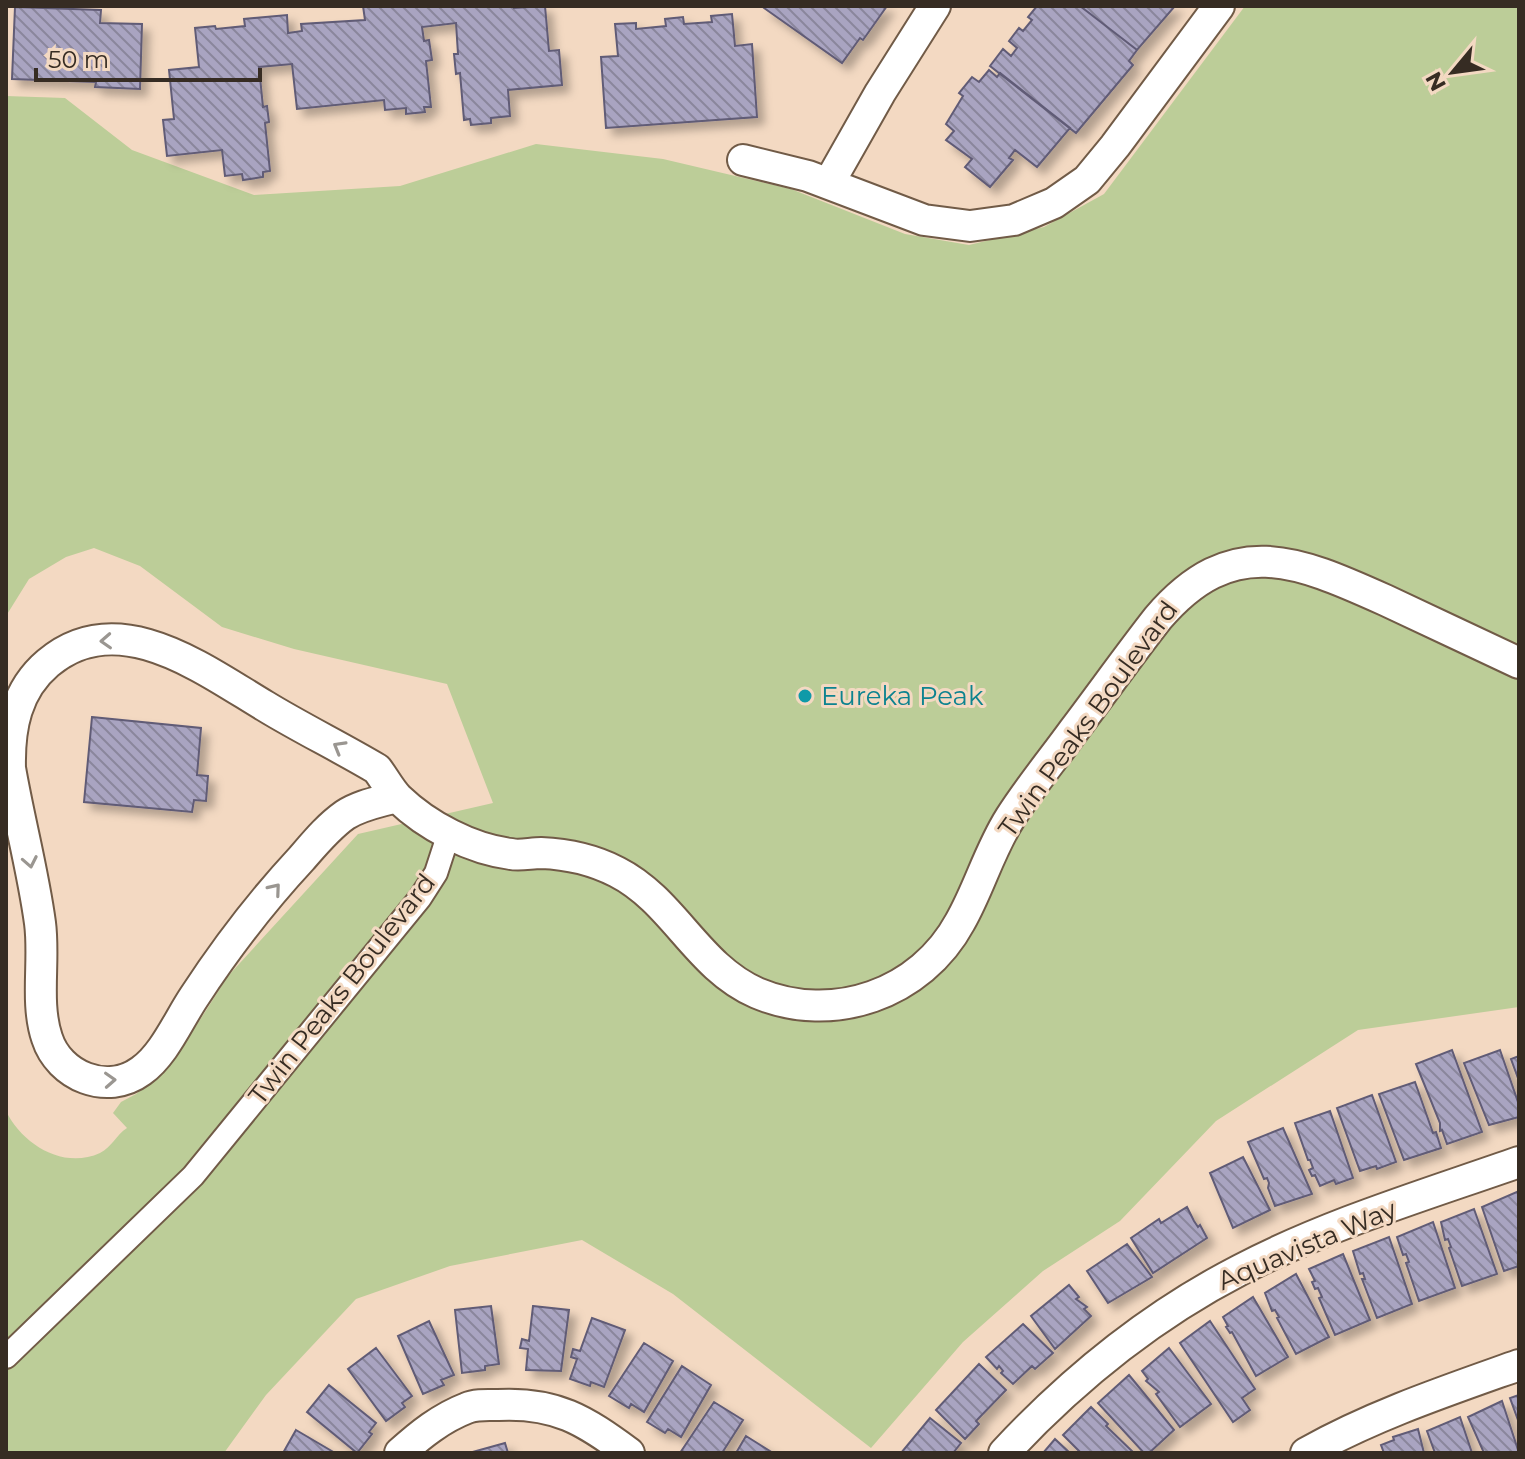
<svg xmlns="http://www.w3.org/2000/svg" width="1525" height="1459" font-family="Montserrat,sans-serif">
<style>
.green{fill:#bccd98}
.building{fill:url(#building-back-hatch);stroke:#615b76;stroke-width:2;filter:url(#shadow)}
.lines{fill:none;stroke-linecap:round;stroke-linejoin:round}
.pedestrian-casing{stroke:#715b47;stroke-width:26}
.minor-casing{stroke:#715b47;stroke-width:34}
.pedestrian{stroke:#fff;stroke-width:22}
.minor{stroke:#fff;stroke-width:30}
.oneway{stroke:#9a9691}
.culture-dot{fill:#0f9aa8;stroke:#f3d9c2;stroke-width:3}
.labels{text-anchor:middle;stroke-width:6;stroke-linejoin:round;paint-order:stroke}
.culture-label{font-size:26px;fill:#0d838f;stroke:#f3d9c2;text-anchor:start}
.street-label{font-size:26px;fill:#362c23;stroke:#f3d9c2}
</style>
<defs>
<pattern id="building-back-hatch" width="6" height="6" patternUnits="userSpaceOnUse" patternTransform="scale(2)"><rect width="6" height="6" fill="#a9a4c1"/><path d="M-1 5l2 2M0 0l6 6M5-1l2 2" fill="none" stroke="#8a869c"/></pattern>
<filter id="shadow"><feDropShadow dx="7" dy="7" stdDeviation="4" flood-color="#0004"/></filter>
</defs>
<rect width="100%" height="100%" fill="#f3d9c2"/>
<!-- green -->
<path class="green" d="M1245,6h274v1001l-161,23 -142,91 -96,100 -77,50 -80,71 -92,106 -198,-154 -91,-54 -132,26 -94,33 -90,96 -42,58h-218v-342c16,33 57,59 94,42 12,-6 16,-18 27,-25l-14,-15 8,-11 15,-8 15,-13 45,-55 32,-50 130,-142 135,-31 -46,-119 -153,-35 -72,-22 -82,-61 -46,-18 -28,9 -37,22 -23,37v-520l59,2 67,52 122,45 146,-9 136,-42 127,15 128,30 114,45 64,11 75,-18 60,-33z"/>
<!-- building -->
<path class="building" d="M363,6h151v2l31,-2 4,45 10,-1 3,35 -54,5 2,26 -19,2v5l-20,2 -1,-6 -6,1 -4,-47 -4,1 -2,-20h4l-2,-31 -34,4 2,14 5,-1 3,20 -6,1 5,46h-7l1,5 -19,2v-6l-21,2 -1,-10 -87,9 -5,-45 -33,3 4,40 4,-1 2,16 -4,1 5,48 -7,1v5l-20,3 -1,-6 -17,2 -3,-26 -55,6 -4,-36 11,-1 -5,-49 30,-3 -4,-39 20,-2 1,3 29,-3 -1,-7 43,-4 1,18 14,-2 -1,-7 64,-4z
M765,6h122l-24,34 -3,-2 -18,25 -78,-55z
M1037,6h43l57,44 -8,11 4,4 -57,68 -86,-67 13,-17 8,7 6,-8 -8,-7 10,-13 4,3 9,-11 -4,-3z
M1080,6h95l-38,44z
M15,7l86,3 -1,13 42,1 -2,65 -45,-2 1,-5 -84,-3z
M732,14l3,32 17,-2 5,73 -151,11 -5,-71 17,-1 -3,-32 21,-1v6l30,-3 -1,-7 18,-2 1,7 28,-2 -1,-6z
M989,70l8,7 3,-4 70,55 -33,39 -22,-17 -6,8 4,2 -23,27 -25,-20 7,-8 -26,-19 8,-9 -8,-7 17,-28 -4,-3 13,-16 7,5z
M92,717l109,11 -4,47 11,1 -2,25 -12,-1 -2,12 -108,-10z
M1452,1050l30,82 -35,12 -5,-14 -2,1v-8l-24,-59z
M1500,1050l19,55v12l-30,8 -25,-62z
M1519,1056v25l-8,-22z
M1415,1082l18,51 3,-1 5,16 -37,12 -25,-66z
M1372,1095l24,67 -19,7 -1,-3 -16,5 -23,-63z
M1330,1111l23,67 -17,6 -2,-4 -14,6 -5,-11 -3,1 -3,-6 4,-2 -3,-8h-2l-13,-37z
M1283,1128l29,66 -37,12 -7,-18 1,-5 -2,-5 -3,1 -16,-37z
M1243,1157l27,53 -37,18 -23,-55z
M1519,1191v75l-15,5 -22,-64z
M1187,1207l7,14 4,6 2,-2 7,13 -54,35 -22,-35 28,-19 2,4z
M1474,1209l23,65 -35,12 -13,-38 2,-1 -3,-8 -3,1 -4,-18z
M1433,1222l22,66 -36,13 -13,-38 3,-1 -3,-8 -3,1 -6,-18z
M1389,1237l23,67 -35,14 -15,-39h3l-2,-6 -3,1 -7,-23z
M1127,1244l25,33 -44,26 -21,-32z
M1343,1254l27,66 -35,15 -16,-37 3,-1 -4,-9 -3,1 -3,-7 3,-1 -6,-12z
M1296,1274l33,63 -33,17 -19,-36 2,-1 -4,-7 -3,1 -7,-18z
M1069,1285l10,12 -3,2 11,8 -3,2 7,7 -36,33 -24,-33z
M1253,1297l35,60 -32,19 -24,-44 -2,1 -4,-6 2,-1 -5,-9z
M491,1306l8,58 -14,2v4l-23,3 -7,-63z
M533,1306l36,4 -8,61 -35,-1 2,-21 -8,-1 2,-9 7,2z
M592,1318l33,12 -21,57 -13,-5 -1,4 -20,-7 7,-20 -6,-2 2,-8 7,2z
M429,1321l25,54 -13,5 3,5 -21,9 -25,-58z
M1210,1321l45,68 -13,9 8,12 -17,12 -53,-79z
M1023,1324l30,29 -18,16 -3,-3 -19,18 -12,-11 2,-2 -4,-5 -2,3 -11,-12z
M644,1343l29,18 -29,51 -13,-8 -2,4 -20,-12z
M376,1348l36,48 -10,7 3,4 -19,14 -38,-52z
M1169,1348l42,56 -31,23 -24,-33 3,-2 -13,-11 2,-2 -6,-8z
M979,1364l27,26 -30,31 3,3 -14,15 -29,-29z
M682,1366l29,19 -30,52 -13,-8 -3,4 -18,-11z
M1129,1375l45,55 -25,23h-5l-46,-50z
M329,1385l47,38 -7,9 3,2 -15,19 -50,-41z
M1519,1395v28l-9,-25z
M1502,1401l17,52h-35l-16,-36z
M714,1402l29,18 -21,33h-42z
M1091,1407l17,17 -2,2 28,27h-53l-18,-18z
M1460,1417l12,36h-37l-8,-22z
M930,1418l31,25 -8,10h-52z
M1418,1429l6,24h-40l-3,-8 13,-5 -1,-3z
M296,1430l39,23h-52z
M746,1436l27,17h-37z
M1055,1439l15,14h-27z
M505,1443l3,10h-39z"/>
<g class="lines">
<!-- pedestrian casing -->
<g class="pedestrian-casing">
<path id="pedestrian" d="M6,1357l187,-181 227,-278 16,-25 13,-40"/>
</g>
<!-- minor casing -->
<g class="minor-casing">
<path id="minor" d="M743,160l65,16 116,44 46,6 44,-6 40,-17 33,-23 28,-34 104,-140
M829,183l51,-90 55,-87
M396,797c-17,5 -36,8 -51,18 -17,12 -30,28 -43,43 -40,43 -76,90 -108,139 -16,24 -30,58 -53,74 -34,25 -82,5 -94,-33 -12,-35 -2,-78 -7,-115 -7,-52 -21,-103 -30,-155 -1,-40 6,-78 38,-105 70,-59 155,6 217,43 36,22 75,41 112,63 7,9 13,21 21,29 29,28 73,51 113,56 9,2 20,-1 30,-1 25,1 53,7 76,19 57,29 80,95 140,121 76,32 164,1 203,-71 19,-33 29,-71 50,-104 19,-30 43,-59 64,-88 28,-37 55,-75 84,-112 74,-86 138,-58 227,-18 45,21 89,42 134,63
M400,1453c20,-18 41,-35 67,-45 9,-4 21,-3 31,-3 58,-3 86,15 131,48
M1004,1453c68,-73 147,-137 236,-183 88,-46 185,-75 279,-108
M1306,1453c68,-38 140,-62 213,-88"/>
</g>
<!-- pedestrian -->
<use href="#pedestrian" class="pedestrian"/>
<!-- minor -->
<use href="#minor" class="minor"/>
</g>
<!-- one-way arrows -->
<defs><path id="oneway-chevron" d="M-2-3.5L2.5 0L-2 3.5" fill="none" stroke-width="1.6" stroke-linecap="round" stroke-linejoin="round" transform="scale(2)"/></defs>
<g class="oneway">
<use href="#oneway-chevron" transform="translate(106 641) rotate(177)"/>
<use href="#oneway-chevron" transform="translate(339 747) rotate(-150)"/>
<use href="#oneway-chevron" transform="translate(30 862) rotate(79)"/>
<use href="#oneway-chevron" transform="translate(275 889) rotate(-50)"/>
<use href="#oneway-chevron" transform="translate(110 1080) rotate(-3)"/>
</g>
<!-- markers -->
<circle class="culture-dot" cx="805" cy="696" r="8"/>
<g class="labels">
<!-- culture labels -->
<g class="culture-label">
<text x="821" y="705">Eureka Peak</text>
</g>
<!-- street labels -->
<g class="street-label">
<text transform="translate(1088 719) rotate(-54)" y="9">Twin Peaks Boulevard</text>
<text transform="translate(342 989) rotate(-52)" y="9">Twin Peaks Boulevard</text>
<text transform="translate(1307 1245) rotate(-23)" y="9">Aquavista Way</text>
</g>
</g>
<!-- border -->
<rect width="1525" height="1459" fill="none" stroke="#362c23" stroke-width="16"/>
<!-- north arrow -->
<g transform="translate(1453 72) rotate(241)" stroke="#f3d9c2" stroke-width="6" paint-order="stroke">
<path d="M0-6L14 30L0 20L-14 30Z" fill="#362c23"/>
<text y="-12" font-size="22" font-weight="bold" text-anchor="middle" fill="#362c23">N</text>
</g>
<!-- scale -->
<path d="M36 68v12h224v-12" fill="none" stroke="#362c23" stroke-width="4"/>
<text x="48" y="68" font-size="24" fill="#362c23" stroke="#f3d9c2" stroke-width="6" paint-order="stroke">50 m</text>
</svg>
